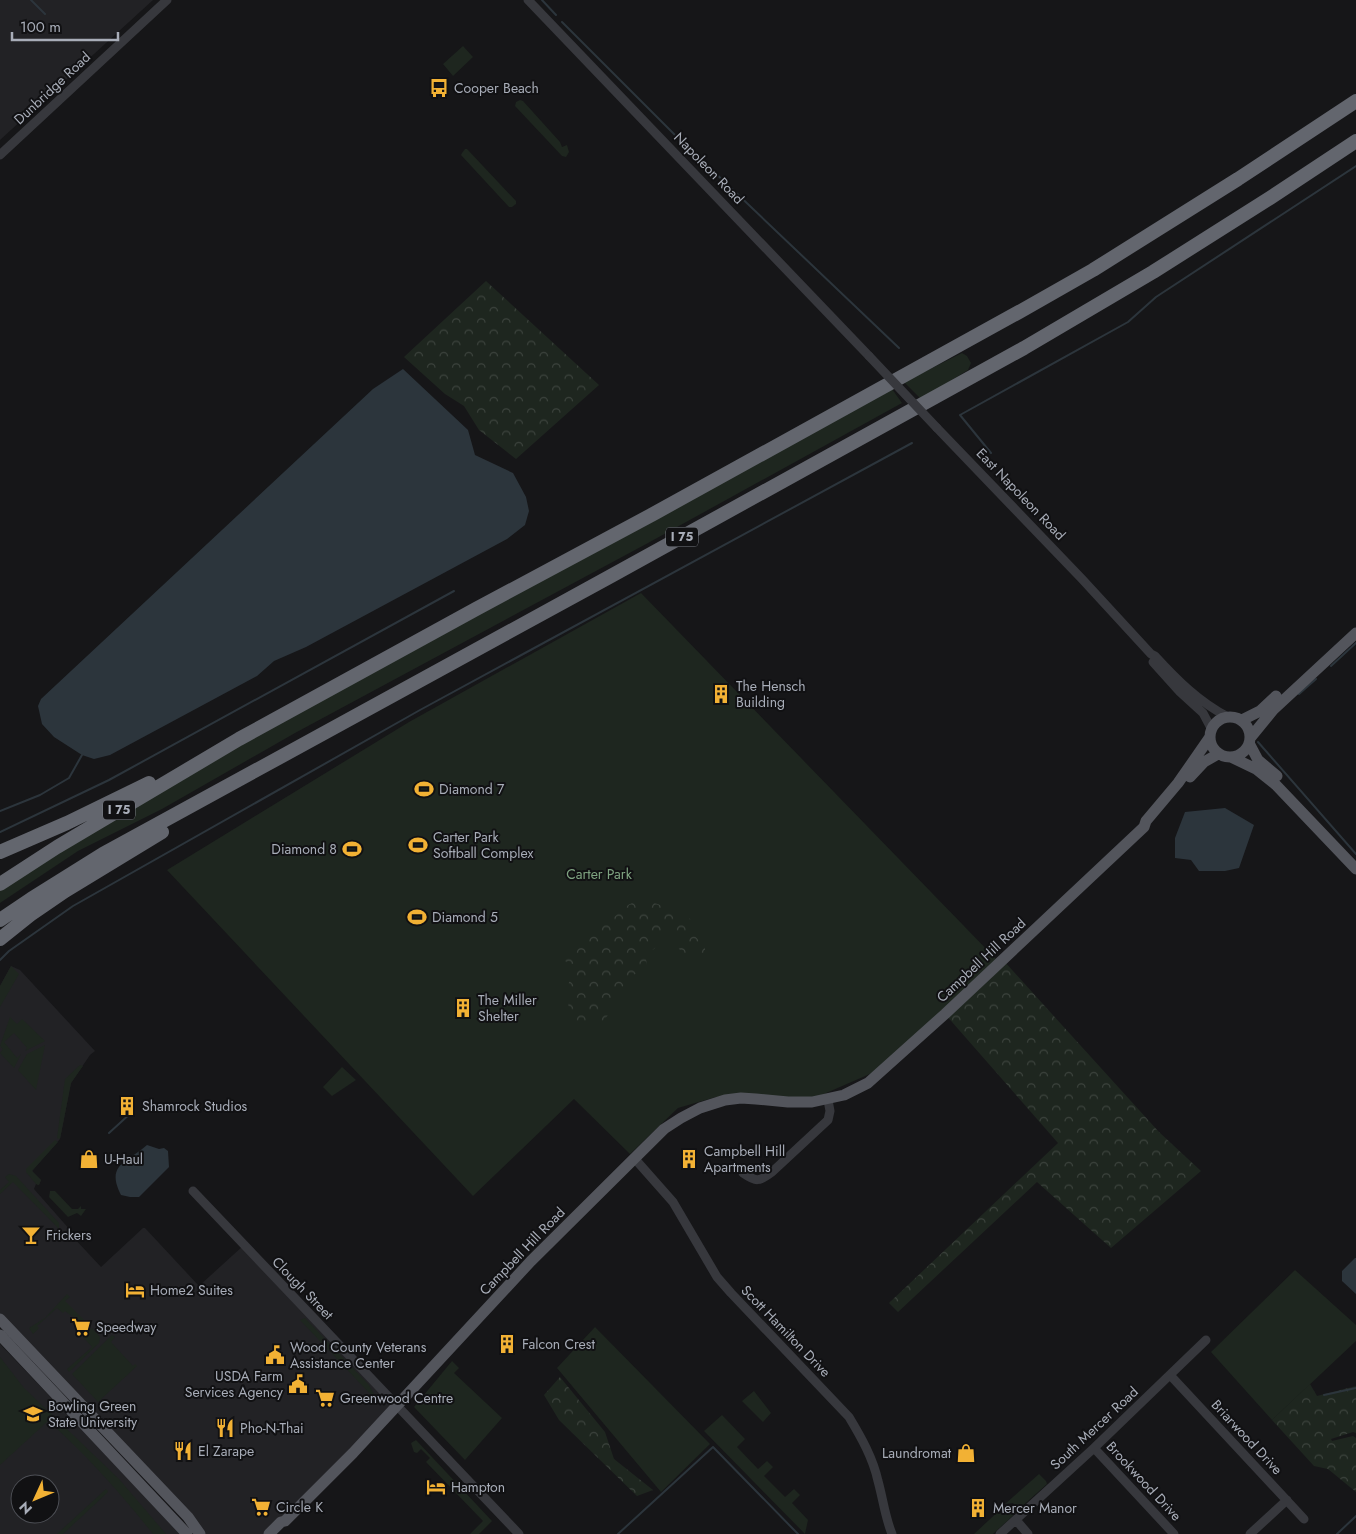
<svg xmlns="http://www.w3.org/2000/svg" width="1356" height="1534" font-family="Jost,sans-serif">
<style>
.built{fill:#222225;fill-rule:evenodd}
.green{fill:#1e261f}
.forest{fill:url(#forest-crowns)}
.water{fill:#2c353c}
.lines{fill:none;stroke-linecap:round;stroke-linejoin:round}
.stream{stroke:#2c353c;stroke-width:2}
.minor{stroke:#37383d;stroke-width:9}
.major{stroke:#53555c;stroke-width:11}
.highway{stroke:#63666e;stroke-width:14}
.minor-bridge{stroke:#37383d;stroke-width:9}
.labels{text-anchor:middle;stroke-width:4;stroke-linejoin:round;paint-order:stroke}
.shield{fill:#111113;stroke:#7b7e86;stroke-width:1}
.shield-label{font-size:12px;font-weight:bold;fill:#a8adb8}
.street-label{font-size:14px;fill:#a8adb8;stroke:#111113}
.poi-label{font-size:14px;fill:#a8adb8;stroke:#111113;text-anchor:start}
.park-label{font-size:14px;fill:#7fa381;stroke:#111113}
</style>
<defs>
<pattern id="forest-crowns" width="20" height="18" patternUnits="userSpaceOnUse" patternTransform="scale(1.25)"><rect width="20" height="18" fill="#1e261f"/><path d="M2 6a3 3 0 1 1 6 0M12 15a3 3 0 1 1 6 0" fill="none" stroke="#3c433d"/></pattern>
</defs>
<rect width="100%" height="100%" fill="#161618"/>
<!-- built -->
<path class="built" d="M0,0h153l-153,140z
M11,966l9,4 75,81 -5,4 -19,28 -11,56 -28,32 9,9 -2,5 -3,-1 -2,5 37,42 2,6 28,30 42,-39h2l54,58 45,-41 153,161 -131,128h-63l-203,-210v-338z
M0,1344l181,190h-181zM20,1484h30v30h-30z"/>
<!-- green -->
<path class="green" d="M463,46l10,11 -20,19 -10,-12z
M520,100l3,1 37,41 2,5 5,-2 2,7 -3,5 -4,-1 -47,-50 1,-4z
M465,149h2l49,52v3l-4,3h-3l-48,-52 1,-2z
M962,353l5,3 4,7 -3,7 -47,29 -17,-17z
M892,389l10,14 -254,140 -353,190 -133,76 -84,42 -78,52v-19l69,-45z
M641,593l355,366 -75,72 -49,42 -55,24h-101l-38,11 -48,46 -56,-55 -101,97 -306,-326 242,-148z
M11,966l8,8 -19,33v-21z
M10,1017l7,7 5,-5 23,22 -20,10 2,-3 -13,-15 -10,9 13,16 4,-4 -7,14 -14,-15 3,-4 -3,-3z
M45,1045l-9,45 -18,-20 9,-16z
M80,1065l3,1 -12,17 -11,56 -3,-1 8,-59z
M342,1067l14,13 -24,16 -9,-9z
M55,1140l3,2 -26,29 9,9 -2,5 -3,-1 -10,-12v-3z
M9,1174l7,2 43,47v6l-46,-47 -13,12v-4l9,-8 -4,-5z
M50,1191h5l17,18h6l3,-3v3h5l-5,7 -4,-3 -9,4 -19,-20z
M1295,1270l61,55v16l-84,79 -61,-68z
M67,1294l3,3 -5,4 22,22 -3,3 -10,-10 -1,1 -8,-6 -2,2 -6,-5 -20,18 2,2 -6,6 -4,-6 16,-10z
M305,1318l64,67 6,11 -1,2 -74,-78z
M595,1327l115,117 -49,48 -104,-124z
M92,1328l8,9 -1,6 -30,29 -2,-3 25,-22 -9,-10z
M112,1335l3,2 -4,5 22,24 2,-2 2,2 -39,36 -26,-28z
M0,1357l24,31 95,91 47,55h-13c-32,-40 -66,-79 -105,-113l-48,44z
M452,1361l7,7 -5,5 48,45 -37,42 -51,-53z
M754,1391l17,22 -8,9 -21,-21z
M722,1415l23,24 -8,8 21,22 9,-8 6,6 -9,9 21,21 9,-8 6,6 -8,8 16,17 -3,14 -101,-103z
M416,1440l76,81 -13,13h-9l13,-13 -57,-59 4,-4 -9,-9 -4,4 -3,-1 -3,-9z
M1039,1474l7,7 1,3 -28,25 -6,-6 -8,1z
M106,1489l2,2 -1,2 -44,41h-6z
M1013,1505l5,6 -25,23h-19l29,-27z"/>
<!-- forest -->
<path class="forest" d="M486,281l113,104 -83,74 -37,-29 -15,-24 -19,-12 -41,-37z
M638,900l11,1 17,6 10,7 9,2 7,4c2,10 -1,16 11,22l2,5v6c-10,8 -19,2 -27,-5v-9l-8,-3 -9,-1 -1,4v4l-6,6 -9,4 2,12 -5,7 -13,4c-3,10 -7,10 -11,17 -7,13 -6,22 -19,31l-6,-2 -14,4 -9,-8c-2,-21 -8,-34 9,-50l-3,-4h-9l-3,-6 16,-15v-5l15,-7 5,-7 8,-6 6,-1 14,-12z
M1003,960l156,172 42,39 -90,77 -74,-66 -139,130 -9,-9 169,-160 -113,-129z
M560,1377l45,55 9,27 39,31 -16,6 -78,-76 -15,-25z
M1310,1384l7,12 39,-10v47l-3,-1 -22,7 1,2 21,-5 3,2v54l-28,-23 -14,-3 -42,-46z"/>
<!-- water -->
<path class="water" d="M403,369l65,61 7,25 38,18 13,24 3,14 -4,14 -18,14 -201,108 -32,14 -17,15 -147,79 -16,4 -12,-4 -28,-18 -12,-13 -4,-18 3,-7 332,-310z
M1225,808l29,17 -15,43 -14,3h-26l-8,-11 -16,-2v-20l10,-26z
M147,1145l12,4 5,-1 4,3 1,16 -30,30h-9l-9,-2c-16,-31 7,-33 26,-50z
M1355,1258h1v36l-14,-13v-10z"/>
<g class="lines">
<!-- stream -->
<path class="stream" d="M31,0l14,14
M542,0l14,15
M562,22l117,117
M690,149l209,199
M991,453l-31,-38 168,-93 28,-25 200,-131
M1331,666l25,-23
M1299,694l17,-15
M1258,742l98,112
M0,811l40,-16 29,-17 13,-23
M0,832l109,-52 345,-189
M0,960l9,-9 64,-45 347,-196 492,-267
M109,1133l23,-21
M1324,1395l32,-7
M618,1534l95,-87 85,87
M1337,1534l19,-18"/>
<!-- minor -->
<path class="minor" d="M528,0l341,356
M0,155l167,-155
M937,428l145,151 69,75 4,2c22,24 44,46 73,61
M1153,662l27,30 23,21 9,17
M635,1159l38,43 44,75 14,16 118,124c12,20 24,41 29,64 5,18 7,36 14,53
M743,1173c13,9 16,9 29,-1l56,-52 2,-9 -2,-11
M193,1191l326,343
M1170,1375l134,144
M1094,1448l80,86
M1016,1520l12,14
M1000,1534l94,-86 112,-108
M1250,1534l37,-34"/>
<!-- major -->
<path class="major" d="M1210 737a20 20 0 1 1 40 0a20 20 0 1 1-40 0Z
M1242,720l18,-9 16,-15
M1251,737l22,-27 83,-77
M1249,743l9,17 19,16
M1231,757l25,12 20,16 80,84
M1190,777l14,-15 14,-8
M0,1319l188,198 12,17
M0,1335l187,199
M269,1534l12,-12 4,-1 68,-68 178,-192 133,-132 17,-11 19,-10 25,-8 16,-2 15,1 32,3h24l32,-7 24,-12 77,-69 199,-187 2,-6 32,-38 32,-46"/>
<!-- highway -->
<path class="highway" d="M0,852l67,-29 82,-40
M0,884l57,-37 182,-108 237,-130 179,-96 364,-201 74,-42 145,-91 118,-78
M0,920l31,-21 72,-45 508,-278 413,-228 129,-76 117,-74 86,-57
M0,939l30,-24 35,-24 97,-59"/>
<!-- minor-bridge -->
<path class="minor-bridge" d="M869,356l68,72"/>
</g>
<!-- icons -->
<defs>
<g id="bus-bare" transform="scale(1.5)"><path d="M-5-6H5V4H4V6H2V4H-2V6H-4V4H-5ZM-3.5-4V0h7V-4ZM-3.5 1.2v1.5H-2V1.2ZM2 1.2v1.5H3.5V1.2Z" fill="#f2b134" stroke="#111113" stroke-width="2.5" paint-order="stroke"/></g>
<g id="building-bare" transform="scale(1.5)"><path d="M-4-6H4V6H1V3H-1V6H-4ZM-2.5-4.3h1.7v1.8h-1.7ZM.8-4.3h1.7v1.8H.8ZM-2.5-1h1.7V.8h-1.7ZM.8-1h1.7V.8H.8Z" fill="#f2b134" stroke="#111113" stroke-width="2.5" paint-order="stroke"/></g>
<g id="stadium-bare" transform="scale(1.5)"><path d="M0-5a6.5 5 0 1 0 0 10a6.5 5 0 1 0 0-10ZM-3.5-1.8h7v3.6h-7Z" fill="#f2b134" stroke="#111113" stroke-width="2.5" paint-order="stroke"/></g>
<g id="shop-bare" transform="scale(1.5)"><path d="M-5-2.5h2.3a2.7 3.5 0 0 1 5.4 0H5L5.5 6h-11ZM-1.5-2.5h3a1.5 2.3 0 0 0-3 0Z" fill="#f2b134" stroke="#111113" stroke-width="2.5" paint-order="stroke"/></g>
<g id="bar-bare" transform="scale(1.5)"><path d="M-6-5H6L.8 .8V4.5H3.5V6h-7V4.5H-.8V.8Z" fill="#f2b134" stroke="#111113" stroke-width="2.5" paint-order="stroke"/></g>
<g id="hotel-bare" transform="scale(1.5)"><path d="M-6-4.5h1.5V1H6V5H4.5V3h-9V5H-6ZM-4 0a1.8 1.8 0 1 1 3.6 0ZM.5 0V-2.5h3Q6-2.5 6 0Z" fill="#f2b134" stroke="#111113" stroke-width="2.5" paint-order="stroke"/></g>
<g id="supermarket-bare" transform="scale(1.5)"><path d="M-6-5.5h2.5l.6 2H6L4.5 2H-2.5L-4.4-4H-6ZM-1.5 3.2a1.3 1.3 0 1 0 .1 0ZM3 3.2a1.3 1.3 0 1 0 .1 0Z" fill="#f2b134" stroke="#111113" stroke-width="2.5" paint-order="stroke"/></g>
<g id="civic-bare" transform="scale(1.5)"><path d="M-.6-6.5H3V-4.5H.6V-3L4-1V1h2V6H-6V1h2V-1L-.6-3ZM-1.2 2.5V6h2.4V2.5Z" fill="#f2b134" stroke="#111113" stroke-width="2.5" paint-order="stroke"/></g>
<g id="university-bare" transform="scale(1.5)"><path d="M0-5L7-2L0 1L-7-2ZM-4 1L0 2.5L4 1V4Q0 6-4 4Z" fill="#f2b134" stroke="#111113" stroke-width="2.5" paint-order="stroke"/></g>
<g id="restaurant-bare" transform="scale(1.5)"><path d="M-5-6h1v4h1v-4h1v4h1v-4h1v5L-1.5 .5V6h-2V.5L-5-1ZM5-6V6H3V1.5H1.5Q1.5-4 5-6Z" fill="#f2b134" stroke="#111113" stroke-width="2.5" paint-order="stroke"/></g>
</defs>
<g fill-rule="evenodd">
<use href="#bus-bare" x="439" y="88"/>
<use href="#building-bare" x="721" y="694"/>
<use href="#stadium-bare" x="424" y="789"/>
<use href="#stadium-bare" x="418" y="845"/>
<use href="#stadium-bare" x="352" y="849"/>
<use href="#stadium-bare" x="417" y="917"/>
<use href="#building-bare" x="463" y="1008"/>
<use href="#building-bare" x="127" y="1106"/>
<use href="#shop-bare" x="89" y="1159"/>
<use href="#building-bare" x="689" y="1159"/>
<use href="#bar-bare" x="31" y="1235"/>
<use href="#hotel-bare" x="135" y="1290"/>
<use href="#supermarket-bare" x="81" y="1327"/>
<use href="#building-bare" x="507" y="1344"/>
<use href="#civic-bare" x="275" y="1355"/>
<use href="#civic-bare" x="298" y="1384"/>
<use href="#supermarket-bare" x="325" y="1398"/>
<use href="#university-bare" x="33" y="1414"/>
<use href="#restaurant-bare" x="225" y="1428"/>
<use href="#restaurant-bare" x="183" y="1451"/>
<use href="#shop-bare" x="966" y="1453"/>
<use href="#hotel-bare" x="436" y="1487"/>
<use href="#supermarket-bare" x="261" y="1507"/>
<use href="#building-bare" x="978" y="1508"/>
</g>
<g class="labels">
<!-- shield labels -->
<g class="shield">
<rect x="666" y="527.5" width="32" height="19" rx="4"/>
<rect x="103" y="800.5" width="32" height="19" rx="4"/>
</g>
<g class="shield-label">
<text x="682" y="541">I 75</text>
<text x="119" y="814">I 75</text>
</g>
<!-- street labels -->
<g class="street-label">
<text transform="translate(52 88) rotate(-43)" y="5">Dunbridge Road</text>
<text transform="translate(709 168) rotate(46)" y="5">Napoleon Road</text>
<text transform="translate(1021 494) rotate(46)" y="5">East Napoleon Road</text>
<text transform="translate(981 960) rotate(-43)" y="5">Campbell Hill Road</text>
<text transform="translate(522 1251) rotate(-46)" y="5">Campbell Hill Road</text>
<text transform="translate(303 1288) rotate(46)" y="5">Clough Street</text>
<text transform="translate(786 1331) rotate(46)" y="5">Scott Hamilton Drive</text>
<text transform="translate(1094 1428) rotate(-43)" y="5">South Mercer Road</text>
<text transform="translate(1247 1437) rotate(47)" y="5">Briarwood Drive</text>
<text transform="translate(1144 1481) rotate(47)" y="5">Brookwood Drive</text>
</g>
<!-- poi labels -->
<g class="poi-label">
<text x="454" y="93">Cooper Beach</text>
<text x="736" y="691">The Hensch<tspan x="736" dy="16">Building</tspan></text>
<text x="439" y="794">Diamond 7</text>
<text x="433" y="842">Carter Park<tspan x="433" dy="16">Softball Complex</tspan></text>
<text x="337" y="854" text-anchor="end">Diamond 8</text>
<text x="432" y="922">Diamond 5</text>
<text x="478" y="1005">The Miller<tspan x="478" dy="16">Shelter</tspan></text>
<text x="142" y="1111">Shamrock Studios</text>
<text x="704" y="1156">Campbell Hill<tspan x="704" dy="16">Apartments</tspan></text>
<text x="104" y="1164">U-Haul</text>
<text x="46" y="1240">Frickers</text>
<text x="150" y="1295">Home2 Suites</text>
<text x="96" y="1332">Speedway</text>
<text x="522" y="1349">Falcon Crest</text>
<text x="290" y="1352">Wood County Veterans<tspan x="290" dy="16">Assistance Center</tspan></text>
<text x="283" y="1381" text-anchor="end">USDA Farm<tspan x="283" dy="16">Services Agency</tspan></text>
<text x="340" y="1403">Greenwood Centre</text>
<text x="48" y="1411">Bowling Green<tspan x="48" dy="16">State University</tspan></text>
<text x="240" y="1433">Pho-N-Thai</text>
<text x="198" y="1456">El Zarape</text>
<text x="951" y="1458" text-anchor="end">Laundromat</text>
<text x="451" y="1492">Hampton</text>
<text x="276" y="1512">Circle K</text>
<text x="993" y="1513">Mercer Manor</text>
</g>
<!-- park labels -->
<g class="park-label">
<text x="599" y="879">Carter Park</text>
</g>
</g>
<!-- north arrow -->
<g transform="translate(35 1499) rotate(226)"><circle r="24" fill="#111113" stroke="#4d4f55"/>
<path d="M0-4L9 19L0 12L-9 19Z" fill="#f2b134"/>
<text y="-8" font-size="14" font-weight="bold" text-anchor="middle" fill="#a8adb8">N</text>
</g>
<!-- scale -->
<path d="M12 32v8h106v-8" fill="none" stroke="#a8adb8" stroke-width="2.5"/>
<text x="20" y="32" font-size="15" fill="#a8adb8" stroke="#111113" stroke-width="4" paint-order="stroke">100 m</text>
</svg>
